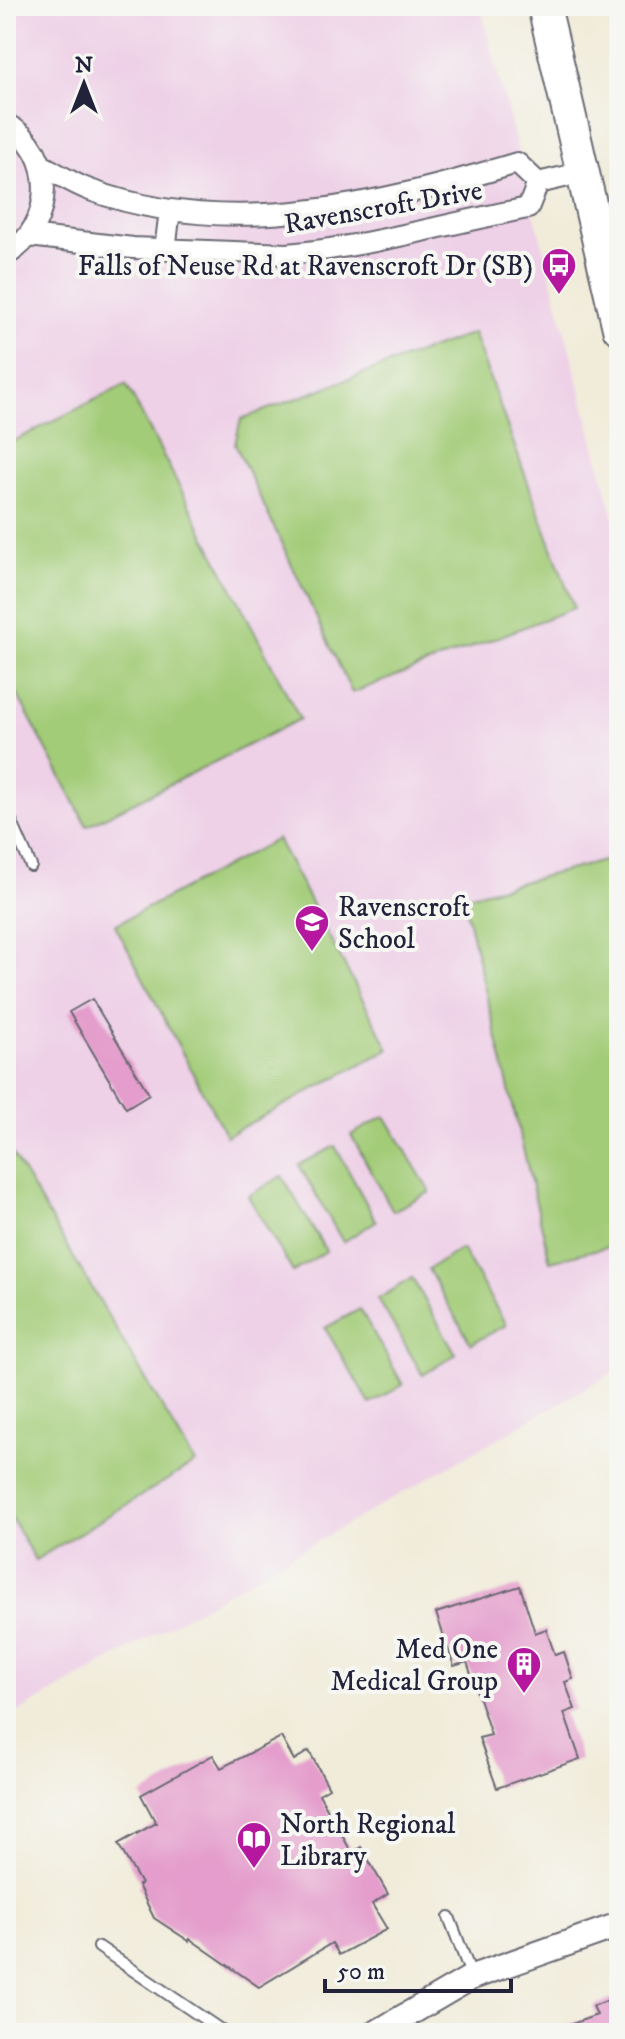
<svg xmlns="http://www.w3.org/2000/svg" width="625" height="2039" font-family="'IM FELL DW Pica',serif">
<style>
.built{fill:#eed0e7}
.green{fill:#a3cc78;stroke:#62775a;stroke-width:2}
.building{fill:#e49dcc}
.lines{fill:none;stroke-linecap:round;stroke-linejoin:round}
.service-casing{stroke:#6a6973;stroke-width:14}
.minor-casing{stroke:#6a6973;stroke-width:24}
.tertiary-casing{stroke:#6a6973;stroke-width:28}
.primary-casing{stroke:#6a6973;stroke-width:36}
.service{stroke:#fff;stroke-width:10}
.minor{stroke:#fff;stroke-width:20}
.tertiary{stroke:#fff;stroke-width:24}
.primary{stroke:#fff;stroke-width:32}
.labels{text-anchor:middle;stroke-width:8;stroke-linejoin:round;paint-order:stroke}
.street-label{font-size:28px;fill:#22223b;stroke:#f6f6f2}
.poi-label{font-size:28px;fill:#22223b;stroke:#f6f6f2;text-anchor:end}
</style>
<rect width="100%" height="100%" fill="#f6f6f2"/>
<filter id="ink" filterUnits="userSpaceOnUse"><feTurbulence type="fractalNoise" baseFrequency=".0125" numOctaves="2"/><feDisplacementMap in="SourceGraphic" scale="16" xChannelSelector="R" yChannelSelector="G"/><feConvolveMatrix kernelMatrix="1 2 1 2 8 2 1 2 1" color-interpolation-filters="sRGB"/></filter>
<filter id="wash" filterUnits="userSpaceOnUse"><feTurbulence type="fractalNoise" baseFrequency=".006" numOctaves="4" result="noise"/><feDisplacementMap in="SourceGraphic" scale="32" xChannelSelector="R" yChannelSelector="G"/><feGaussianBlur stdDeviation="1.8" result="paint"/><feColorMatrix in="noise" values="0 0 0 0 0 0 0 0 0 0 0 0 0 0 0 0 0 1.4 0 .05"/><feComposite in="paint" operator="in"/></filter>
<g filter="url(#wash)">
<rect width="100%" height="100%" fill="#f1ecda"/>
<!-- built -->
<path class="built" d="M6,6h474l139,532v831l-613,350z"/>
<!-- green -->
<path class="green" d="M473,333l101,275 -222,85 -117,-249 6,-25z
M126,384l174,335 -213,107 -81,-153v-228z
M277,839l112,210 -163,87 -111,-211z
M619,857v387l-69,17 -87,-364z
M385,1116l45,76 -37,19 -42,-76z
M6,1143l189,320 -160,97 -29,-51z
M335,1146l41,75 -33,21 -44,-77z
M282,1176l44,75 -33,21 -45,-76z
M462,1249l44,76 -35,19 -43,-75z
M412,1278l44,76 -33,21 -45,-76z
M360,1309l43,76 -33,19 -45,-76z"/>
<g id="blocks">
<!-- building -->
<path class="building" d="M92,999l57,95 -23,14 -57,-96z
M520,1586l15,47 11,-4 9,26 9,-3 9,27 -8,3 10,27 -11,4 16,46 -83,29 -18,-50 12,-3 -24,-73 -13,4 -18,-53z
M281,1737l13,23 15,-9 20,37 -10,6 33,59 9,-6 27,47 -16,10 15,25 -48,26 -7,-12 -73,44 -69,-48 -1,2 -35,-23 -16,-33 3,-1 -23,-40 38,-21 -15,-28 72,-40 8,13z
M619,1996v37h-64v-3l42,-15 -4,-9z"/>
</g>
</g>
<g filter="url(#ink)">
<use href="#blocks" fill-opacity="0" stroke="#6a6973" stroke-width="2"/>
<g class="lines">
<!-- service casing -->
<g class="service-casing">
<path id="service" d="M6,809l25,57
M449,1917l23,60
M99,1947l126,86"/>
</g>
<!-- minor casing -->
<g class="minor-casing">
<path id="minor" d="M6,124c52,26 49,104 0,131
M41,165c16,8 32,19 49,25 140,51 290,14 427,-27l21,20
M538,183l47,-11
M29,236l104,12 154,6c83,-7 161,-31 241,-46l10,-25
M165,250l5,-40"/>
</g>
<!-- tertiary casing -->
<g class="tertiary-casing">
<path id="tertiary" d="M376,2033l96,-56 147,-52"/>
</g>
<!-- primary casing -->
<g class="primary-casing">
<path id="primary" d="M544,6l75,322"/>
</g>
<!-- service -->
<use href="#service" class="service"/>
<!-- minor -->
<use href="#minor" class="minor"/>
<!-- tertiary -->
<use href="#tertiary" class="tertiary"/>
<!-- primary -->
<use href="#primary" class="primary"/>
</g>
</g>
<!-- icons -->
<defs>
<g id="bus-pin" transform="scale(1.8)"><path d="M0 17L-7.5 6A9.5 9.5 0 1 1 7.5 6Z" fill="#b5179e" stroke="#f6f6f2"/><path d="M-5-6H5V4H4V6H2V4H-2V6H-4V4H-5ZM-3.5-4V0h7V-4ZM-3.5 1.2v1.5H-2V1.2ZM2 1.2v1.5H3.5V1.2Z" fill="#fff"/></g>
<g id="school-pin" transform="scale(1.8)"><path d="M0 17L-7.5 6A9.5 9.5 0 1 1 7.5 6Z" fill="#b5179e" stroke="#f6f6f2"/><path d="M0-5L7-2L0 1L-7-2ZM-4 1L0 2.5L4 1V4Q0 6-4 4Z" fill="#fff"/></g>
<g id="building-pin" transform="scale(1.8)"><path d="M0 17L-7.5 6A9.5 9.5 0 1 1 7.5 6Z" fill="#b5179e" stroke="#f6f6f2"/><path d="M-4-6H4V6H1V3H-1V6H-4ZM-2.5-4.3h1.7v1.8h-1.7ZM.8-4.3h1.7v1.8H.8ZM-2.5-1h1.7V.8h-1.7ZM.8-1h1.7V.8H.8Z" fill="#fff"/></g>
<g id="library-pin" transform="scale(1.8)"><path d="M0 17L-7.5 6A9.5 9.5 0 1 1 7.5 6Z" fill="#b5179e" stroke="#f6f6f2"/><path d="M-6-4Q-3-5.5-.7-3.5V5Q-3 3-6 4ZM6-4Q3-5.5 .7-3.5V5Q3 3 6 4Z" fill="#fff"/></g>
</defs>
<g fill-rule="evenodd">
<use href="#bus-pin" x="559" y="265"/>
<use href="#school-pin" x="312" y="922"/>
<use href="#building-pin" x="524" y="1664"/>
<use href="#library-pin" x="254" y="1839"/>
</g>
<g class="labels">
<!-- street labels -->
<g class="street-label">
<text transform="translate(383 206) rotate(-10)" y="10">Ravenscroft Drive</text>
</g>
<!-- poi labels -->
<g class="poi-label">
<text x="533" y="275">Falls of Neuse Rd at Ravenscroft Dr (SB)</text>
<text x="338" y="916" text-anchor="start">Ravenscroft<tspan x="338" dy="32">School</tspan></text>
<text x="498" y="1658">Med One<tspan x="498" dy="32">Medical Group</tspan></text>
<text x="280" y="1833" text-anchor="start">North Regional<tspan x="280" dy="32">Library</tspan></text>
</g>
</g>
<!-- margin -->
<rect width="625" height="2039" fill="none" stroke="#f6f6f2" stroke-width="32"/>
<!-- north arrow -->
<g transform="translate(84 84)" stroke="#f6f6f2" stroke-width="6" paint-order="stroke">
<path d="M0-6L14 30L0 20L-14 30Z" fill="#22223b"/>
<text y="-12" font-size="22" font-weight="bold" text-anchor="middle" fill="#22223b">N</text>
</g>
<!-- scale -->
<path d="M325 1979v12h186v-12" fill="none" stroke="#22223b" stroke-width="4"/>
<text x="337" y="1979" font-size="24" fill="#22223b" stroke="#f6f6f2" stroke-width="6" paint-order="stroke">50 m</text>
</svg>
